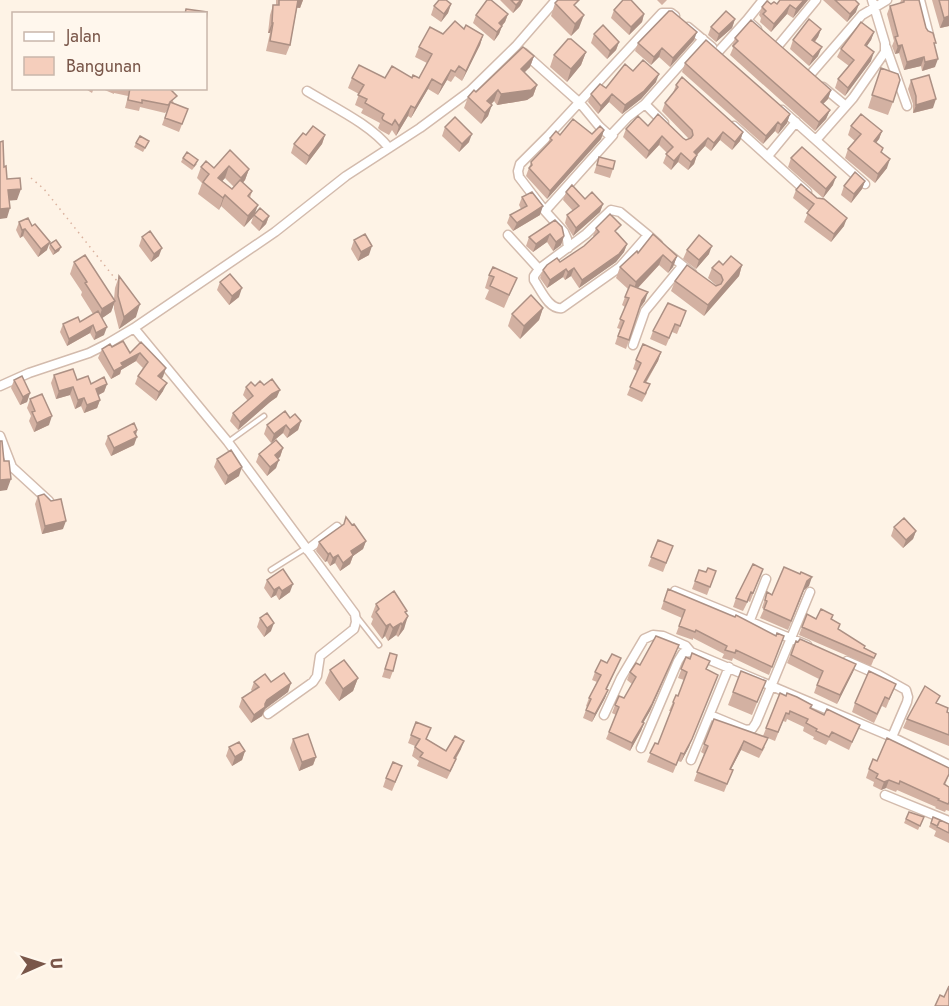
<svg xmlns="http://www.w3.org/2000/svg" width="949" height="1006" font-family="Jost,sans-serif">
<style>
.lines{fill:none;stroke-linecap:round;stroke-linejoin:round}
.service-casing{stroke:#d3bbad;stroke-width:7}
.minor-casing{stroke:#d3bbad;stroke-width:11}
.path{stroke:#dab19e;stroke-width:1.5;stroke-dasharray:1.5 4.5;stroke-linecap:butt}
.service{stroke:#fff;stroke-width:4}
.minor{stroke:#fff;stroke-width:8}
.wall{fill:#d3b1a2;fill-rule:evenodd}
.shaded-wall{fill:#ac9084}
.building{fill:#f5cebc;stroke:#ac9084;stroke-width:1.5}
</style>
<rect width="100%" height="100%" fill="#fef3e6"/>
<g class="lines">
<!-- service casing -->
<g class="service-casing">
<path id="service" d="M228,442l36,-26
M271,570l35,-22
M357,617l22,28"/>
</g>
<!-- minor casing -->
<g class="minor-casing">
<path id="minor" d="M920,0l9,35
M747,20l16,-20
M688,27l24,20
M778,46l38,-46
M886,47l21,59
M718,52l29,-32 10,9
M524,53l56,50 19,23 11,10 18,-19 17,-13 58,-65
M810,75l52,-60 25,-15
M823,87l23,19
M307,91c26,16 63,33 82,57
M645,104l19,19
M782,110l83,74
M734,126l73,66
M816,140l37,-42 32,-46v-9l-13,-43
M768,156l28,-34
M545,211l68,-76
M508,235l31,34
M648,235l-28,-23 -9,-2 -25,24 -47,35 -5,7v4c7,10 15,30 28,28l58,-41 28,-32 10,9
M568,248l-1,-9 -3,-7 -19,-21 -26,-34 -1,-6 2,-7 29,-29 113,-122h9l4,3
M667,253l25,20
M134,328l94,114 127,172 1,8 -2,7 -34,27 -3,20 -4,6 -45,32
M633,345l12,-34 37,-45
M0,386l29,-13 60,-20 18,-9 27,-16 141,-96 71,-56 74,-48 50,-37 46,-45 40,-46
M0,436l12,31 37,34
M307,550l30,-23
M675,591l132,54
M750,620l16,-41
M847,661l32,14 27,15 2,7 -1,5 -15,35
M604,715l17,-37 23,-39 9,-4 10,1 23,10 5,6
M710,715l36,15 6,-1 4,-6 54,-131
M641,748l37,-87 5,-8 8,-1 201,85 57,28
M691,760l38,-93
M885,795l64,26"/>
</g>
<!-- path -->
<path class="path" d="M31,178l13,11 73,92"/>
<!-- service -->
<use href="#service" class="service"/>
<!-- minor -->
<use href="#minor" class="minor"/>
</g>
<!-- wall -->
<path class="wall" d="M276,0h27l-3,8h-3l-7,37 -4,10 -20,-4 4,-18h-2l2,-18 3,-10h3z
M500,0h23l-3,6 -7,7z
M657,0h10l-5,5z
M808,0l-15,18 -6,-4 -16,18 -11,-10 1,-4 -2,-3 3,-8 9,-3z
M823,0h32l1,12 -9,10z
M901,0h18l7,28 8,18 1,21 -13,4 -1,-5 -17,4 -5,-17 -4,1 -3,-8 2,-5 -7,-27 3,-8 10,-3z
M932,0h17v26l-9,2z
M555,3l21,5 3,20 -8,8 -20,-20z
M451,4l-3,9 -7,9 -10,-7 3,-9z
M614,10l30,4 -2,8 -13,13 -18,-17z
M508,14l-3,8 -3,4 -3,8 -5,7 -21,-18 3,-8z
M735,19l-3,9 -16,14 -8,-7 3,-8z
M464,29l19,6 -3,10 -18,36 -7,-5 -4,6 -4,-2 -9,15 -10,-6 -17,29 -3,-2 -12,20 -4,-6 -3,5 -9,-5 -2,-2 2,-5 -19,-10 2,-4 -8,-4 4,-11 -11,-6 4,-10h67l8,-15 -12,-6 4,-10 24,-13z
M821,29l-3,8 -3,5 3,14 -9,10 -19,-17 3,-9z
M874,32l-3,8 -4,6 4,15 -26,35 -10,-8 3,-9 11,-13 -12,-9 4,-8z
M594,34l25,8 -3,8 -9,9 -16,-16z
M735,38l96,52 -3,9 -5,5 7,6 -4,9 -11,12 -85,-76 3,-7 -1,-2z
M694,40l-24,27 -11,-10 -8,8 -16,-14 3,-8z
M586,52l-5,13 -14,17 -17,-15 4,-12z
M534,56l-4,11 -6,5 13,13 -4,11 -6,4 -30,5 -3,-4 -3,4 -3,11 -7,8 -17,-16 4,-11z
M685,63l105,51 -3,9 -9,11 -3,-3 -12,13 -81,-72z
M881,68l12,34 -5,13 -20,-7z
M633,71l23,11 -15,17 -19,15 -13,-12 -11,12 -10,-12 3,-8 15,-6z
M911,80l22,28 -20,5v-9l-5,-15z
M676,85l67,47 -3,9 -8,9 -12,-10 -9,11 -6,-5 -8,9 -3,9 -6,6 -10,-8 -7,8 -8,-7 4,-10 -8,-8 -13,14 -23,-22 3,-8 22,-3 38,14 3,-1 -27,-28 3,-8 8,-10z
M84,88h10l-2,5z
M100,88h69l5,16 14,5 -9,23 -17,-7 5,-14 -2,2 -25,-6 -1,4 -14,-3 3,-12 -14,-3v1z
M851,126l31,5 -3,8 -3,4 7,5 -1,4 5,16 -12,15 -30,-25 3,-9 7,-8 -7,-6z
M445,127l24,15 -10,10 -17,-16z
M604,130l-3,9 -54,60 -21,-23 5,-14 16,-17 3,-7 10,-3 32,-1z
M306,135h19l-3,9 -16,21 -15,-12 3,-9z
M136,143l11,2 -4,7 -9,-5z
M230,150l19,19 -4,11 -2,3 9,8 -2,7 4,16 15,2 -3,8 -7,7 -8,-8 2,-6 -9,10 -23,-21 -2,4 -21,-16 4,-11 -5,-5 4,-11 13,1zM225,178l9,9 -2,2 -10,-8z
M599,157l14,12 -3,9 -16,-5z
M183,158l14,6 -5,6 -11,-8z
M791,158l42,27 -10,13 -35,-31z
M865,181l-3,8 -11,14 -10,-8 3,-9z
M796,190l48,36 -13,16 -27,-20 5,-11 -16,-13z
M566,192l37,12 -3,8 -27,24 -8,-13 2,-8 6,-4 -10,-11z
M522,197l18,18 -27,16 -6,-8 3,-8 11,-6 -2,-4z
M555,220l9,16 -3,9 -8,6 -6,-9 -14,10 -7,-6 3,-9z
M19,222l13,4 15,24 -9,7 -15,-21 -3,2 -4,-8z
M596,228l22,5 9,11 -3,8 -8,10 -37,26 -8,-12 -6,4 -2,-3 -16,11 -7,-10 3,-8 17,-8 24,-16 10,-9 -1,-1z
M142,237l17,19 -8,6 -12,-16z
M354,240l15,15 -11,6 -7,-12z
M50,244l11,3 -2,4 -6,4 -4,-7z
M687,250l22,4 -13,15 -13,-10z
M638,253l39,3 -4,11 -5,6 -9,-8 -21,23 7,13 -5,7 -14,41 -11,-5 5,-15 -3,-1 8,-21 -3,-2 6,-16 -12,-11 4,-11z
M74,262l40,37 1,-11 4,-12 17,41 -17,12 -5,-20v-5l-3,8 -9,6 2,17 -10,5 -4,-7 -23,13 -7,-14 3,-8 17,-2 13,-8 -12,-19 1,-3 -12,-18z
M723,265h19l-3,11 -35,40 -33,-25 4,-10 42,5 -9,-8 4,-10z
M489,275l28,3 -13,30 -19,-9 4,-9 -4,-2z
M220,282l19,15 -10,8 -12,-15z
M543,308l-4,12 -19,19 -12,-13 4,-12z
M686,311l-9,23 -5,-2 -6,14 -16,-7 3,-8z
M141,342l22,35 -2,1 2,13 -7,10 -21,-17 3,-8 5,-8 -7,-7 -15,9 -1,4 -9,5 -13,-21 4,-9 10,-2 18,6z
M661,352l-3,9 -12,22 1,10 -5,9 -15,-7 10,-24 -4,-2 3,-9z
M54,375l37,9h16l-3,8 -6,3 2,5 -3,8 -13,5 -3,-7 -6,3 -5,-14 -14,4 -5,-16z
M14,380l16,13 -3,9 -7,3 -9,-17z
M255,386l22,11 -7,5 -32,28 -8,-9 3,-8 15,-12 -5,-6 3,-8z
M30,399l19,26 -15,7 -5,-11 2,-5 -4,-8z
M290,418l11,3 -3,9 -11,8 -4,-5 -12,10 -7,-9 3,-9z
M137,430l-3,15 -23,11 -6,-12 3,-8z
M283,448l-3,9 -2,1 -2,10 -9,8 -11,-14 3,-8z
M217,459l22,17 -14,9 -11,-18z
M38,496l25,33 -21,5 -7,-30z
M352,525l14,16 -3,8 -10,7 -3,8 -10,7 -5,-8 -5,3 -3,-5 -2,1 -9,-11 3,-9z
M894,527l22,4 -3,8 -10,9 -12,-12z
M658,540l15,6 -10,26 -15,-6z
M763,569l-13,33 -2,-1 -5,10 -10,-4 3,-9z
M699,570l7,2 10,-1 -9,24 -15,-6z
M267,580l23,12 -11,8 -3,-5 -5,3 -7,-10z
M809,586l-5,4 -16,40 -28,-12 4,-9 -2,-1 5,-16 5,3z
M668,589l108,47h8l-15,39 -36,-17 -1,3 -10,-3 2,-4 -31,-16v2l-17,-6 6,-16 -21,-9z
M376,604l30,10 -2,15 -6,8 -2,-2 -8,6 -3,-5 -3,3 -11,-15 2,-5 -2,-2z
M807,614l9,5 17,-4 -1,4 8,5 -2,5 26,20 12,5 -5,12 -72,-31z
M260,618l11,13 -7,6 -7,-10z
M796,641l60,23 -3,8 -16,32 -23,-11 5,-14 -32,-16z
M679,645l-29,66 -7,12h1l-3,8 -11,20 -24,-12 10,-24 -4,-2 3,-8 9,-7 8,-14 -5,-4 3,-8 10,-7z
M390,653l3,18 -3,8 -8,-2z
M686,657l21,13 -18,77 -8,15 -3,-1 -5,12 -26,-11 8,-19 3,1 13,-33h-2l4,-9 5,-6 6,-16 -6,-2z
M621,658l-14,31 -2,9 -13,24 -9,-4 4,-11 -1,-1 3,-8 8,-16 -5,-2 3,-8 12,-9z
M330,670l28,8 -5,13 -14,10 -14,-18z
M741,671l25,10 -14,34 -24,-10z
M254,682l37,1 -3,9 -23,17 -3,7 -11,7 -12,-16 3,-9 11,-6 -2,-2z
M896,684l-10,24 -4,-2 -8,17 -22,-11 3,-9z
M780,693l44,22 36,10 -11,25 -20,-10 -3,5 -13,-6 1,-2 -11,-6 1,-4 -17,-8 -1,3 -3,-1 -8,20 -12,-5z
M938,703l11,10v33l-46,-18 4,-9z
M714,719l51,28 -6,11 -18,-8 -10,19 2,1 -9,22 -30,-11 10,-27 -3,-2z
M416,722l11,17 19,12 15,-2 -5,10 -3,8 -6,12 -30,-13 2,-5 -7,-5 3,-10 -7,-3z
M293,739l23,18 -3,8 -14,6 -9,-23z
M229,747l16,4 -3,9 -10,6 -6,-10z
M877,761l72,7v7l-4,10 4,2v24l-3,-1 -1,2 -10,-4 1,-1 -39,-17 -1,2 -10,-4 -5,2 -8,-4 1,-4 -8,-4 3,-9z
M399,774l-7,17 -9,-4 3,-9z
M909,812l15,5 -6,13 -14,-7z
M933,817l16,7v19l-15,-7 2,-5 -7,-4z"/>
<!-- shaded-wall -->
<path class="shaded-wall" d="M298,0h5l-3,8 -5,-1z
M521,0h2l-3,6 -7,7 3,-8z
M804,0h4l-15,18 3,-9z
M451,4l-3,9 -7,9 3,-8z
M859,4l-3,8 -9,10 3,-8z
M790,5l-3,9 -16,18 3,-8z
M508,14l-3,8 -9,10 3,-9z
M644,14l-2,8 -13,13 2,-8z
M584,15l-5,13 -8,8 4,-12z
M949,16v10l-9,2 4,-10z
M735,19l-3,9 -16,14 3,-8z
M272,23h1l-3,10h-2z
M502,26l-3,8 -5,7 3,-9z
M821,29l-3,8 -9,11 3,-8z
M697,32l-3,8 -24,27 3,-9z
M874,32l-3,8 -9,13 3,-8z
M483,35l-3,10 -18,36 4,-10z
M619,42l-3,8 -9,9 3,-8z
M902,45l-3,8 -4,1 3,-8z
M822,47l-4,9 -9,10 4,-9z
M662,48l-3,9 -8,8 3,-8z
M586,52l-5,13 -14,17 4,-13z
M874,52l-3,9 -26,35 3,-8z
M534,56l-4,11 -13,13 4,-11z
M924,57l-3,9 -17,4 3,-8z
M938,59l-3,8 -13,4 3,-9z
M451,70l-4,10 -9,15 4,-10z
M659,74l-3,8 -15,17 -19,15 3,-9z
M432,79l-4,10 -17,29 4,-10z
M537,85l-4,11 -6,4 -30,5 4,-11z
M498,90l-4,11 -11,11 4,-11z
M831,90l-3,9 -11,11 4,-8z
M612,94l-3,8 -11,12 3,-8z
M936,99l-3,9 -20,5 3,-8z
M492,105l-4,11 -7,8 4,-11z
M411,106l-3,10 -12,20 3,-10z
M830,110l-4,9 -11,12 4,-9z
M790,114l-3,9 -9,11 3,-9z
M778,122l-3,9 -12,13 3,-8z
M604,130l-3,9 -54,60 3,-8z
M882,131l-3,8 -8,10 3,-8z
M723,132l-3,8 -9,11 3,-8z
M743,132l-3,9 -8,9 3,-8z
M472,134l-3,8 -10,10 3,-8z
M325,135l-3,9 -16,21 3,-9z
M662,136l-3,9 -13,14 3,-8z
M708,138l-3,8 -14,15 3,-9z
M681,153l-3,9 -7,8 3,-9z
M697,155l-3,9 -6,6 3,-8z
M890,159l-3,9 -12,15 3,-9z
M229,166l-4,12 -11,12 4,-12z
M249,169l-4,11 -8,9 4,-11z
M836,177l-3,8 -10,13 3,-9z
M865,181l-3,8 -11,14 3,-9z
M21,189l-4,11 -12,1 3,-11z
M225,195l-4,11 -2,4 4,-12z
M603,204l-3,8 -27,24 3,-8z
M258,205l-4,11 -10,11 4,-11z
M543,206l-3,9 -27,16 4,-8z
M10,208l-3,10 -7,1v-10z
M269,216l-3,8 -7,7 4,-9z
M847,218l-3,8 -13,16 3,-8z
M25,229l-2,7 -3,2 2,-8z
M550,234l-3,8 -14,10 3,-8z
M564,236l-3,9 -8,6 3,-9z
M50,242l-3,8 -9,7 3,-8z
M627,244l-3,8 -8,10 -37,26 3,-8z
M372,246l-3,9 -11,6 3,-9z
M712,246l-3,8 -13,15 3,-9z
M61,247l-2,4 -6,4 2,-4z
M162,248l-3,8 -8,6 3,-8z
M663,255l-4,10 -26,28 3,-11z
M677,256l-4,11 -5,6 4,-10z
M742,265l-3,11 -35,40 4,-11z
M574,268l-3,8 -6,4 3,-8z
M566,269l-3,8 -16,11 3,-8z
M242,288l-3,9 -10,8 3,-9z
M648,292l-3,9 -6,8 3,-9z
M115,301l-4,11 -13,9 4,-12z
M140,304l-4,13 -17,12 5,-12z
M543,308l-4,12 -19,19 4,-13z
M93,325l-3,8 -23,13 2,-7z
M107,327l-3,8 -10,5 2,-7z
M661,352l-3,9 -17,29 3,-8z
M140,353l-4,8 -15,9 -1,4 -9,5 3,-8 7,-8z
M166,368l-3,9 -8,7 3,-8z
M167,383l-4,8 -7,10 3,-9z
M107,384l-3,8 -11,6 3,-9z
M73,387l-3,8 -14,4 3,-8z
M280,390l-3,7 -7,5 -32,28 2,-8 32,-28z
M30,393l-3,9 -7,3 3,-8z
M84,398l-3,8 -6,3 3,-9z
M100,400l-3,8 -13,5 3,-8z
M52,416l-3,9 -15,7 3,-9z
M301,421l-3,9 -11,8 3,-8z
M286,425l-3,8 -12,10 3,-9z
M137,430l-2,8 2,-1 -3,8 -23,11 3,-8z
M283,448l-3,9 -8,6 3,-8z
M279,460l-3,8 -9,8 3,-9z
M242,467l-3,9 -14,9 3,-9z
M11,479l-4,11 -7,1v-11z
M66,521l-3,8 -21,5 3,-8z
M916,531l-3,8 -10,9 3,-8z
M366,541l-3,8 -10,7 -3,8 -10,7 3,-8 8,-12z
M330,553l-3,8 -2,1 3,-8z
M338,555l-3,8 -5,3 3,-8z
M812,577l-3,9 -5,4 -16,40 19,-49z
M293,584l-3,8 -11,8 3,-9z
M279,587l-3,8 -5,3 3,-8z
M408,616l-4,13 -6,8 4,-12z
M274,623l-3,8 -7,6 3,-9z
M401,623l-5,12 -8,6 5,-13z
M390,624l-5,12 -3,3 4,-13z
M679,645l-29,66 -11,19 3,-8z
M856,664l-3,8 -16,32 3,-9z
M718,675l-29,72 -8,15 3,-8z
M358,678l-5,13 -14,10 4,-12z
M291,683l-3,9 -23,17 -3,7 -11,7 3,-8 13,-15z
M608,690l-3,8 -13,24 3,-8z
M644,723l-3,8 -11,20 2,-8z
M464,741l-3,8 -10,17 3,-8z
M744,741l-3,9 -14,27 3,-8z
M245,751l-3,9 -10,6 3,-9z
M316,757l-3,8 -14,6 3,-9z
M889,780l-3,8 -5,2 3,-8z"/>
<!-- building -->
<path class="building" d="M279,0h19l-8,45 -20,-4 3,-18h-1l1,-18h6z
M439,0h7l5,4 -7,10 -10,-8z
M487,0h4l17,14 -9,9 3,3 -5,6 -21,-17z
M511,0h10l-5,5z
M558,0h21l-5,5 10,10 -9,9 -20,-21z
M623,0h8l13,14 -13,13 -17,-17z
M780,0h24l-8,9 -6,-4 -16,19 -11,-10 3,-3 -4,-4 5,-6 4,3 3,-2 3,2z
M835,0h20l4,4 -9,10z
M904,0h15l7,28 2,3 5,2 3,10h-2l4,16 -13,3 -1,-5 -17,5 -5,-17 -4,1 -3,-9 3,-1 -8,-30 14,-4z
M939,0h10v16l-5,2z
M186,9l21,3 -1,11v-9h-21z
M669,11h3l25,21 -24,26 -11,-10 -8,9 -16,-14z
M726,11l9,8 -16,15 -8,-7z
M809,19l12,10 -9,11 10,7 -9,10 -20,-17z
M751,20l80,70 -10,12 9,8 -11,12 -86,-76 5,-5 -3,-3z
M455,21l9,8 2,-4 17,10 -17,36 -7,-5 -4,6 -4,-2 -9,15 -10,-6 -17,29 -4,-2 -12,20 -4,-6 -3,5 -9,-5 -1,-2 2,-4 -19,-11 2,-4 -9,-4 6,-10 -12,-7 7,-13 26,13 7,-12 20,12 1,-3 6,3 13,-24 -13,-7 11,-20 13,7z
M861,22l13,10 -9,13 9,7 -26,36 -10,-9 16,-19 -13,-11z
M603,25l16,17 -9,9 -16,-17z
M568,39h3l15,13 -15,17 -17,-14z
M706,40l84,74 -9,11 -3,-3 -12,14 -81,-73z
M523,47l11,9 -13,13 16,16 -6,5 -30,4 -3,-4 -11,11 5,4 -7,8 -17,-16 6,-7 2,2z
M643,60l16,14 -15,17 -19,14 -13,-11 -11,12 -10,-12 9,-10 6,4 19,-24 8,7z
M881,68l17,6 2,6 -7,22 -21,-7z
M929,75l7,24 -20,6v-9l-5,-16z
M682,77l61,55 -8,10 -12,-10 -9,11 -6,-5 -14,14 3,3 -6,7 -10,-9 -7,8 -8,-7 7,-7 -11,-11 -13,15 -23,-22 12,-13 10,10 10,-12 25,24 3,2 5,-2 2,-3 -1,-5 -27,-27 13,-16 -2,-2z
M130,88h39l8,8 -7,6 18,7 -6,15 -17,-6 5,-15 -2,2 -26,-5v3l-14,-3z
M861,114l21,17 -8,10 9,7 -2,4 9,7 -12,15 -30,-25 13,-15 -10,-8z
M455,117l17,17 -10,10 -17,-17z
M573,119l19,15 8,-8 4,4 -54,61 -21,-23 3,-3 -1,-3 21,-22 -2,-2 1,-1 5,-6 4,4z
M313,126l12,9 -16,21 -15,-12 9,-11 3,2z
M140,136l9,5 -4,7 -9,-5z
M3,141l1,26 2,-1 1,13 13,-1 1,11 -13,1 2,18 -10,1v-67z
M802,147l34,30 -10,12 -35,-31z
M230,150l19,19 -8,9 -12,-12 -11,12 14,11 8,-9 12,11 -4,5 10,9 -10,11 -23,-21 -2,3 -20,-16 6,-8 -8,-7 5,-6 8,7z
M187,152l11,8 -4,6 -11,-8z
M599,157l16,4 -2,8 -16,-4z
M855,172l10,9 -11,13 -10,-8z
M801,184l16,14 7,1 23,19 -13,16 -27,-21 7,-9 -18,-14z
M572,185l13,14 7,-7 11,12 -27,24 -9,-13 12,-9 -13,-14z
M532,192l11,14 -26,17 -7,-8 17,-9 -5,-9z
M260,208l9,8 -6,6 -9,-7z
M610,214l11,11 -6,6 12,13 -8,10 -37,26 -8,-12 -6,4 -2,-3 -16,11 -7,-10 4,-5 10,-7 3,4 24,-16 15,-14 -3,-4z
M28,218l4,8 3,-2 15,18 -9,7 -16,-20 -3,1 -3,-8z
M555,220l7,7 2,9 -8,6 -6,-8 -14,10 -7,-7z
M150,231l12,17 -8,6 -12,-17z
M365,234l7,12 -11,6 -7,-12z
M653,234l24,22 -5,7 -9,-8 -27,27 -16,-15 17,-16 1,2z
M699,235l13,11 -13,14 -12,-10z
M56,240l5,7 -6,4 -5,-7z
M85,255l30,46 -13,8 -17,-26 2,-1 -13,-20z
M731,256l11,9 -34,40 -33,-24 12,-16 29,21 5,-2 2,-4 -2,-5 -9,-7 7,-7 4,4z
M493,267l24,11 -8,17 -19,-9 4,-9 -5,-2z
M230,274l12,14 -10,8 -12,-14z
M119,276l21,28 -16,13 -6,-21z
M630,285l18,7 -6,8 -13,40 -11,-4 6,-15 -4,-2 9,-21 -4,-1z
M531,295l12,13 -19,18 -12,-12z
M668,303l18,8 -6,15 -5,-2 -6,14 -16,-7z
M98,311l9,16 -11,6 -3,-8 -24,14 -6,-15 15,-7 2,5z
M123,341l7,12 11,-11 25,26 -8,8 9,7 -8,9 -21,-16 10,-14 -8,-9 -19,10 2,3 -9,5 -12,-22 8,-5 2,3z
M643,344l18,8 -17,30 6,2 -5,10 -15,-7 11,-24 -5,-3z
M73,369l4,11 11,-4 3,8 13,-7 3,7 -11,5 4,11 -13,5 -3,-7 -6,2 -5,-13 -14,4 -5,-16z
M22,376l8,17 -7,4 -9,-17z
M272,379l8,11 -8,4 -32,28 -7,-9 20,-17 -7,-9 5,-5 4,4 5,-5 4,4z
M42,394l10,22 -15,7 -5,-11 3,-1 -5,-12z
M285,411l5,7 5,-4 6,7 -11,9 -4,-5 -12,9 -7,-9z
M134,423l3,7 -3,2 3,5 -23,11 -6,-12z
M276,440l7,8 -8,7 4,5 -9,7 -11,-13z
M0,441h2l2,20h5l2,18 -11,1z
M231,450l11,17 -14,9 -11,-17z
M44,494l7,7 10,-2 5,22 -21,5 -7,-30z
M346,517l6,8 2,-1 12,17 -15,10 2,4 -10,8 -5,-8 -5,3 -3,-5 -2,1 -9,-12 25,-18z
M904,518l12,13 -10,9 -12,-13z
M658,540l15,6 -7,17 -15,-6z
M753,564l10,5 -10,24 -2,-1 -4,10 -11,-4z
M784,567l16,7 1,-2 11,5 -5,4 -16,40 -27,-12 3,-8 -2,-1 2,-8 5,3z
M708,568l8,3 -6,16 -15,-6 4,-11 7,2z
M283,569l10,15 -11,7 -3,-4 -5,3 -7,-10z
M668,589l67,28 1,-2 40,21 1,-3 7,3 -12,31 -36,-17 -1,3 -10,-3 2,-4 -31,-16 -1,2 -16,-6 6,-16 -21,-9z
M394,591l13,20 -2,1 3,4 -6,9 -1,-2 -8,5 -3,-4 -4,2 -10,-14 3,-3 -3,-5z
M821,609l12,6 -2,4 9,5 -2,5 27,17 -1,2 12,6 -2,4 -72,-31 5,-13 9,5z
M267,613l7,10 -7,5 -7,-10z
M656,636l23,9 -27,59 -10,18 2,1 -12,20 -23,-11 10,-25 -4,-2 4,-9 5,2 12,-21 -6,-5 6,-9 4,2z
M800,639l56,25 -16,31 -23,-10 6,-14 -32,-16 5,-14 2,1z
M390,653l7,2 -4,16 -8,-2z
M692,653l18,8 -4,8 12,6 -26,64 -8,15 -3,-1 -5,12 -26,-12 5,-10 3,1 16,-41 -1,-1 3,-7 2,1 9,-24 -6,-3 5,-12 4,2z
M612,654l9,4 -15,31 2,1 -13,24 -9,-4 5,-11 -2,-1 12,-23 -6,-3 6,-12 6,3z
M344,660l14,18 -15,11 -13,-19z
M741,671l25,10 -9,21 -24,-10z
M869,671l27,13 -7,15 -4,-2 -8,17 -22,-11z
M284,673l7,10 -24,17 -2,4v3l-11,8 -12,-17 17,-11 -5,-5 11,-8 6,8z
M925,686l15,10 -4,7 12,5 -1,4 2,1v22l-42,-16z
M780,693l6,3 1,-3 10,4 15,8 -2,3 14,7 3,-6 33,16 -8,17 -20,-10 -3,5 -13,-6 1,-2 -11,-6 2,-4 -18,-8 -1,3 -3,-1 -8,19 -12,-4z
M714,719l54,19 -6,12 -18,-9 -14,28 3,1 -6,14 -30,-12 11,-26 -4,-2z
M416,722l15,6 -5,11 20,12 9,-15 9,5 -10,17 2,1 -6,12 -30,-14 3,-4 -8,-6 5,-8 -9,-4z
M308,734l8,23 -14,5 -9,-23z
M887,738l62,30v6l-5,10 5,3v15l-1,2 -10,-4 1,-1 -39,-18 -1,3 -10,-4 -5,2 -8,-4 2,-4 -9,-5 4,-10 4,2z
M239,742l6,9 -10,6 -6,-10z
M393,762l9,4 -7,16 -9,-4z
M909,812l15,5 -4,9 -14,-7z
M933,817l7,3 -3,6 -6,-3z
M940,820l9,4v9l-12,-6z
M949,986v20h-14l5,-11 4,2z"/>
<!-- legend -->
<rect x="12" y="12" width="195" height="78" fill="#fff7ed" stroke="#c9b7ab" stroke-width="1.5"/>
<rect x="24" y="32" width="30" height="9" fill="#ffffff" stroke="#c9b7ab" stroke-width="1.5"/>
<text x="66" y="42" font-size="18" fill="#795649">Jalan</text>
<rect x="24" y="57" width="30" height="18" fill="#f5cebc" stroke="#c9b7ab" stroke-width="1.5"/>
<text x="66" y="72" font-size="18" fill="#795649">Bangunan</text>
<!-- north arrow -->
<g transform="translate(42 964) rotate(87)" stroke="#fff7ed" stroke-width="4.5" paint-order="stroke">
<path d="M0-4.5L10 22L0 15L-10 22Z" fill="#795649"/>
<text y="-9" font-size="16" font-weight="bold" text-anchor="middle" fill="#795649">U</text>
</g>
</svg>
